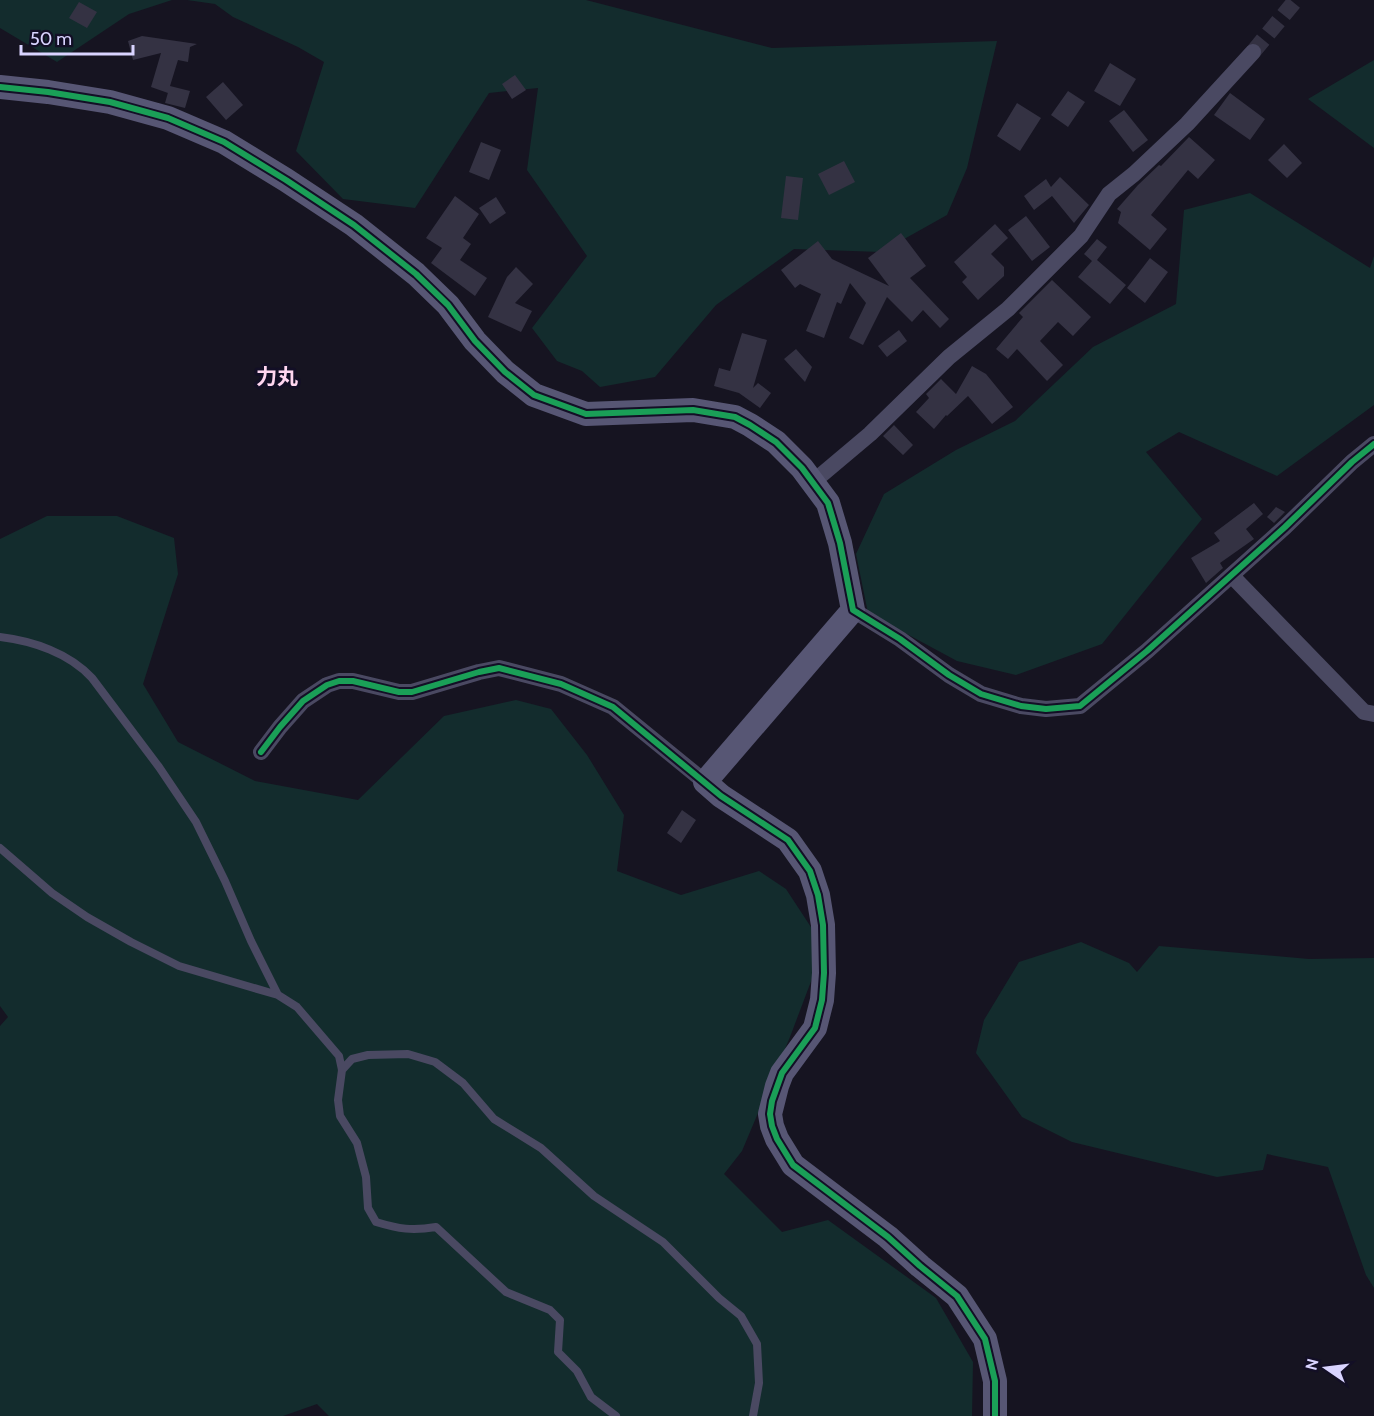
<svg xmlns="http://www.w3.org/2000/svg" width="1374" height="1416" font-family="Cabin,'Noto Sans JP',sans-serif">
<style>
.green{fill:#132c2d}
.building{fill:#343243}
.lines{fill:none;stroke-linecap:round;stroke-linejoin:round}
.street-tunnel{stroke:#333142;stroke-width:16;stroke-dasharray:16 8;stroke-linecap:butt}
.lane{stroke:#4a4962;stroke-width:8}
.street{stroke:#4a4962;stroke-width:16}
.secondary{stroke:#575674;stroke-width:24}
.cycleway-casing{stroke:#130f26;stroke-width:10}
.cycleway{stroke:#1a9f57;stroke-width:6}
.labels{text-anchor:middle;stroke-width:6;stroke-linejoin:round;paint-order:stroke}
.quarter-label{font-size:21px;font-weight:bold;fill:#ffd6f0;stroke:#130f26}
</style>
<rect width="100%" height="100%" fill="#161421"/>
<!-- green -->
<path class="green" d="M0,0h172l-43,14 -72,48 -57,-34z
M187,0h399l186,48 225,-7 -30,127 -20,47 -66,37 -87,-3 -78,56 -61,72 -55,10 -18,-16 -25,-10 -25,-33 55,-72 -60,-86 11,-82 -49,5 -74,115 -72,-9 -47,-48 28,-89 -26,-15 -65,-30 -18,-13z
M1374,60v88l-66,-49z
M1250,193l120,75 4,-12v149l-97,71 -98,-44 -33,20 56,67 -100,125 -86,31 -59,-14 -89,-48 -12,-59 28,-60 72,-44 59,-29 78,-74 83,-43 8,-94z
M47,516h70l57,22 4,36 -35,110 35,58 77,39 103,19 86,-84 72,-16 35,9 36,46 37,60 -7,56 64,24 78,-24 27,18 38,58 -34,90 -48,114 -18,23 58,58 46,-12 108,78 37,64 -1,54h-643l-12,-12 -34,12h-283v-390l8,-9 -8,-11v-467z
M1081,942l48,21 8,9 22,-26 150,13 65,-1v330l-8,-13 -38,-108 -61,-13 -4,16 -46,7 -145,-35 -50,-25 -46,-64 8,-33 35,-58z"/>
<!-- building -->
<path class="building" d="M79,2l18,10 -10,16 -18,-10z
M142,36l55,8 -7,3 -2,15 -10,-2 -8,26 20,5 -5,17 -20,-5 4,-14 -1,4 -17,-6 10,-34 -28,7 -5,-19z
M1110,63l26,16 -16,27 -26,-15z
M515,75l11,15 -14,9 -10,-15z
M223,82l20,23 -17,15 -20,-23z
M1068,91l17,11 -17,25 -17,-12z
M1230,93l35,26 -15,21 -36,-25z
M1017,103l24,15 -21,33 -23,-15z
M1124,110l24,30 -15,12 -24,-31z
M1189,137l26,23 -17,19 -10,-9 -37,45 16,14 -17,21 -32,-27 3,-11 -4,-3 21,-24 21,-20 2,1z
M481,142l20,8 -12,30 -20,-8z
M1284,144l18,19 -15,15 -19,-18z
M844,161l11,21 -26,13 -11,-21z
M786,176l17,2 -5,42 -17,-2z
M1060,177l29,28 -15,18 -22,-27 -18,14 -10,-14 22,-17 5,8z
M455,196l24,18 -16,24 8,6 -11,16 27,18 -12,18 -44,-33 11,-15 -16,-10z
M496,197l10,16 -16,11 -11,-16z
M1026,216l24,31 -18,14 -24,-31z
M995,224l13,14 -17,16 13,13v9l-26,24 -16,-18 5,-5 -13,-15z
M901,233l25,33 -16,12 39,41 -9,9 -17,-18 -11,12 -25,-25 -24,48 -14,-7 17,-35 -16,-20 -9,21 -4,-2 -13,36 -18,-7 15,-37 -21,-10 -5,4 -14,-18 37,-29 14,18 57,27 -21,-28z
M1097,239l10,8 -10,13 29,25 -16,19 -32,-27 14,-16 -8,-7z
M1150,258l18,14 -23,31 -18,-15z
M516,267l17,17 -18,19 17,8 -11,21 -33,-15 19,-40z
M1052,280l39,37 -18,19 -15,-14 -18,19 23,24 -16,16 -30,-32 -9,10 -12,-10 27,-32 -4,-4z
M899,330l8,11 -20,16 -9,-11z
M742,333l25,7 -14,48 5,-5 13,10 -11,15 -21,-15 -25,-7 5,-18 11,3z
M796,349l16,18 -7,15 -21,-23z
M972,366l14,8 27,33 -21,17 -24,-28 -21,20 -1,-1 -12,14 -18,-17 13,-14 -3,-4 15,-15 15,15z
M894,425l19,20 -10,10 -20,-19z
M1254,503l9,11 -17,15 8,10 -34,24 3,5 -17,15 -15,-25 29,-17 -6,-8z
M1276,507l9,5 -11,11 -7,-6z
M682,810l14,10 -15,23 -14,-10z"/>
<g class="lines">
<!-- street-tunnel -->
<path class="street-tunnel" d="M1253,52l43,-52"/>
<!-- lane -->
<path class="lane" d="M0,637c33,4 69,16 92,41l67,89 37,55 29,59 26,60 27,54
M0,848l52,45 35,24 44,25 48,24 99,29 19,12 42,49 3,14 -4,30 2,16 17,27 9,34 2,31 8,14c23,7 36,9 60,5l70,65 44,18 10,10 -2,32 19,19 14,26 25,19
M342,1070l10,-11 16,-4 40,-1 27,8 28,21 31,36 47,29 53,48 69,46 56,56 22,18 16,28 2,39 -6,33"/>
<!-- street -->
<path class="street" d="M813,482l57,-48 79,-77 59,-48 73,-73 28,-42 25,-20 53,-50 66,-72
M1232,576l132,136 10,2
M853,610l47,29 49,36 32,19 40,12 25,3 34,-3 67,-55 138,-124 67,-65 22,-18
M261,752l19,-25 23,-26 24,-16 12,-4h14l46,11h13l67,-20 20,-4 62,16 52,23 92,75"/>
<!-- secondary -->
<path class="secondary" d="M0,87l48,5 62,10 58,16 56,24 62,38 68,45 62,49 32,31 27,36 30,31 29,23 52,19 107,-4 42,7 15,8 26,17 26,26 26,35 12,40 13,67 -148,172 16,14 67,44 22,31 8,24 5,30 1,48 -2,27 -7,28 -33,45 -5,13 -7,28 2,12 5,13 16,26 95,72 32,29 37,30 28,43 10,42v35"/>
<!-- cycleway casing -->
<g class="cycleway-casing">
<path id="cycleway" d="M0,87l48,5 62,10 58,16 56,24 62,38 68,45 62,49 32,31 27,36 30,31 29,23 52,19 107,-4 42,7 15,8 26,17 26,26 26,35 12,40 13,67 47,29 49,36 32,19 40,12 25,3 34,-3 67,-55 138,-124 67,-65 22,-18
M261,752l19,-25 23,-26 24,-16 12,-4h14l46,11h13l67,-20 20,-4 62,16 52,23 108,89 67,44 22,31 8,24 5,30 1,48 -2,27 -7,28 -33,45 -10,28 -2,13 2,12 5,13 16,26 95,72 32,29 37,30 28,43 10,42v35"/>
</g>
<!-- cycleway -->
<use href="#cycleway" class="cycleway"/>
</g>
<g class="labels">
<!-- quarter labels -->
<g class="quarter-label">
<text x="277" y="384">力丸</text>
</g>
</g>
<!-- north arrow -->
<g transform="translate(1326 1368) rotate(284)" stroke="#130f26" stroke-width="4.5" paint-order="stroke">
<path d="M0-4.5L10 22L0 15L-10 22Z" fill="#d9d4ff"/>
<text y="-9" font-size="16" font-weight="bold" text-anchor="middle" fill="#d9d4ff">N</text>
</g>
<!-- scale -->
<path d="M21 45v9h112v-9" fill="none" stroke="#d9d4ff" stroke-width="3"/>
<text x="30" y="45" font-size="18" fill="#d9d4ff" stroke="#130f26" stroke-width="4.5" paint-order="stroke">50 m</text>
</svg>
